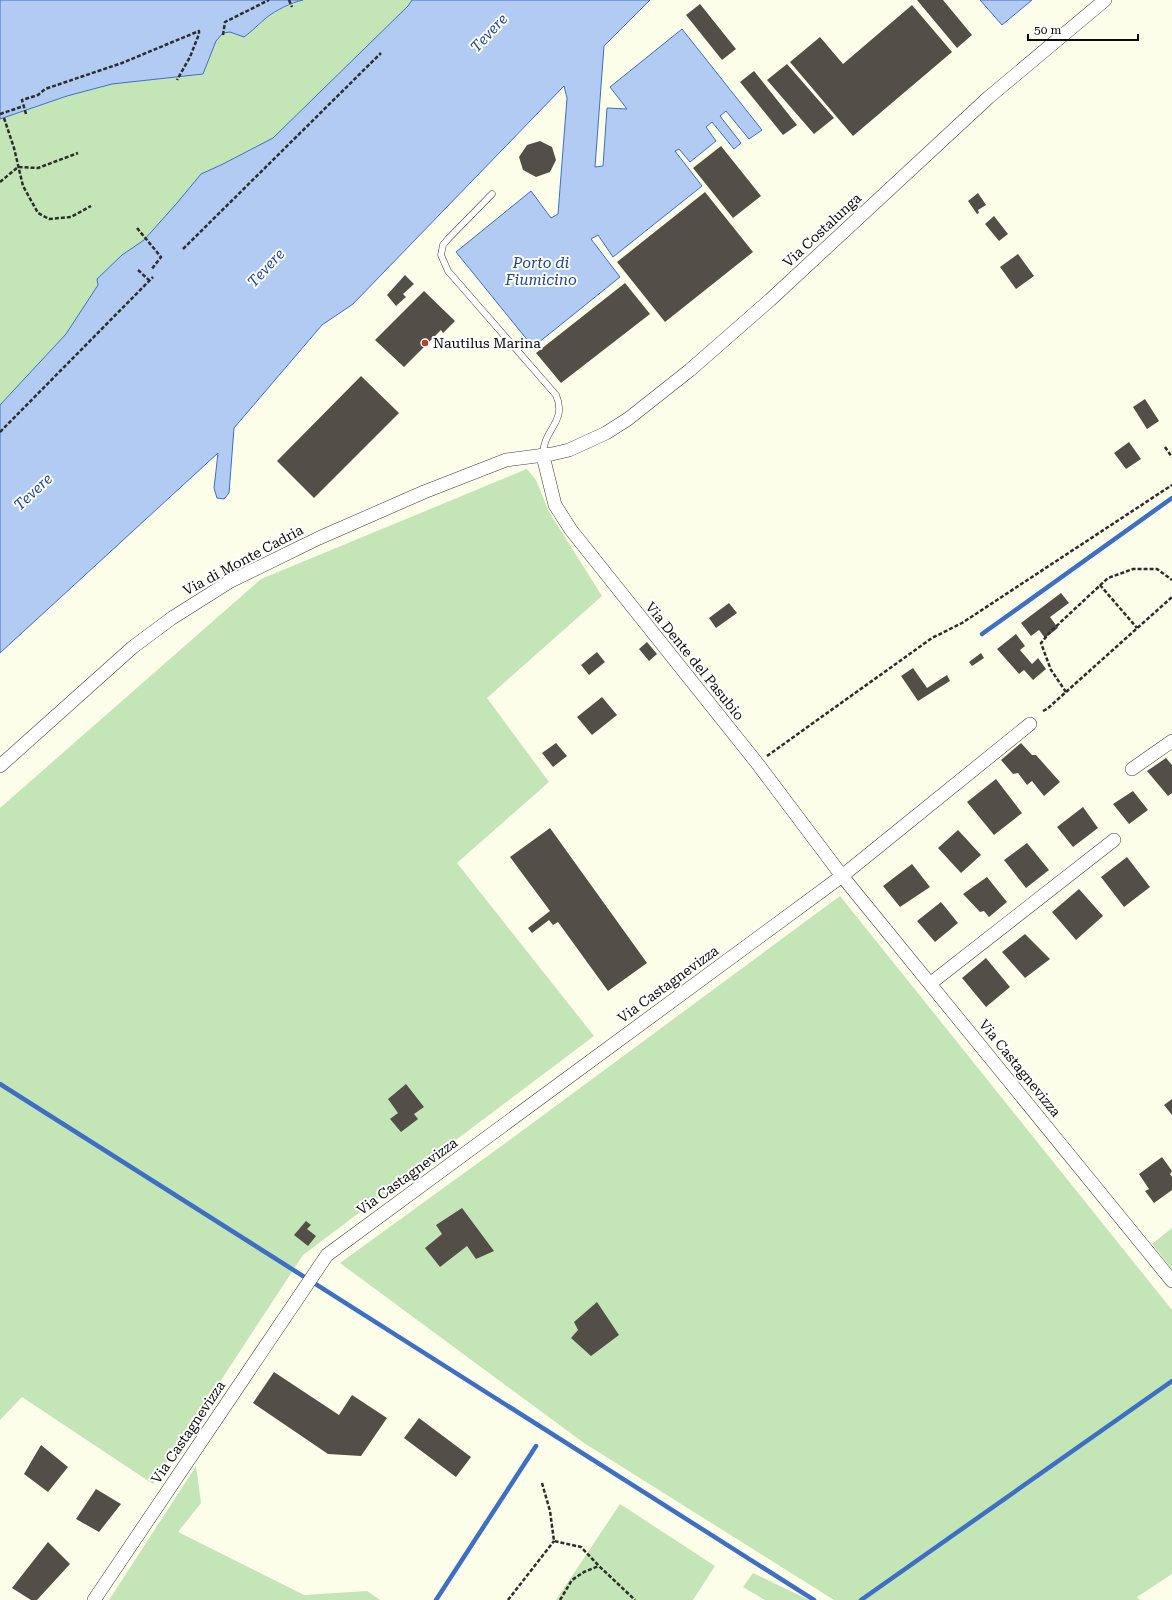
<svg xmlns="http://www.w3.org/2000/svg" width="1172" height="1600" font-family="'Roboto Serif',serif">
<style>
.green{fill:#c4e5b6}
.water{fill:#b1cbf2;stroke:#3c6fc5}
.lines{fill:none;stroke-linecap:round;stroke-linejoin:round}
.stream{stroke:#3c6fc5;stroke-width:4.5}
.building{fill:#534f48}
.lane-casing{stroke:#3e3e3e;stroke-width:7}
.street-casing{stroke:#3e3e3e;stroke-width:14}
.path{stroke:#2d2d2d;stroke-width:2.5;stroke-dasharray:4 2;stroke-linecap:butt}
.lane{stroke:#fff;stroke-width:6}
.street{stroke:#fff;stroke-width:13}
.poi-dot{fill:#b2442b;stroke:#fff;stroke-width:1.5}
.labels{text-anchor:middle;stroke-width:4;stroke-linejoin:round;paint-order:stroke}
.street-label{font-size:14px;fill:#0b0b0b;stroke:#fff}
.poi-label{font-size:14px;fill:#0b0b0b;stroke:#fff;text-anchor:start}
.water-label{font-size:15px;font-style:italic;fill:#1c4494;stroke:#fff}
</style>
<rect width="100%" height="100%" fill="#fdfeea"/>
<!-- green -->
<path class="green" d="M303,0h109l-4,6 -135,132 -52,27 -20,9 -24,29 -33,37 -22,15 -24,30 -32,49 -66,71v-286l67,-23 45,-12 91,-10 13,-33 7,-8 33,-5 10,-10 15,-9z
M527,469l9,11 13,32 53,84 -115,102 62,84 -92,81 137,173 -291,219 -150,229 -131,-87 -22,23v-612l261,-229z
M840,896l332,414v264l-35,23 3,3h-306l-250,-157 -244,-180 171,-124z
M1172,1228v41l-20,-25z
M196,1466l5,37 -23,29 126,63 63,-4 13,9h-271z
M620,1504l95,62 -22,34h-137z
M753,1573l56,27h-44l-22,-13z"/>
<!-- water -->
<path class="water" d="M0,0h303c-12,3 -27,10 -37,18 -8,7 -14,13 -22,19l-14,-5 -7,1 -7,8 -13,33 -91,10 -45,12 -67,23z
M412,0h238l-46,46 -9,121 8,-1 4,-58 20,1 -17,-22 72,-58 80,101 -13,9 -23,-28 -6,5 21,27 -7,6 -22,-27 -6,5 10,14 -26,21 -11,-13 -4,2 27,35 -89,71 -15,-22 -7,4 29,38 -87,70 -77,-95 75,-61 20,27 7,-4 9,-116 -3,-12 -211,218 -31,21 -88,103 -5,65 -5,6 -7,-1 -3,-10 4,-35 -218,200v-248l66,-71 32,-49 -1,-6 25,-24 22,-15 33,-37 24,-29 20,-9 52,-27 135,-132z
M980,0h52l-30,25z"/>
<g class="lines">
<!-- stream -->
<path class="stream" d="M982,634l190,-136
M0,1084l814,516
M436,1600l100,-154
M861,1600l311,-219"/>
</g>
<!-- building -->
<path class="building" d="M917,0h26l29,35 -15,13z
M700,4l36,45 -14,11 -36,-45z
M912,5l40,47 -99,84 -63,-74 30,-25 23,27z
M787,64l47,54 -20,16 -47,-54z
M754,71l43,54 -14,10 -43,-53z
M540,141l12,6 4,13 -6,12 -14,5 -13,-7 -4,-13 8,-12z
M721,146l40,50 -28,22 -40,-50z
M705,192l48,60 -88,70 -48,-60z
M978,193l8,12 -8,5 1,3 -2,1 -9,-13z
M994,216l14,18 -9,7 -14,-17z
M1018,254l16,22 -18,13 -16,-22z
M405,275l9,9 -11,10 3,3 -10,9 -9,-11z
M625,283l25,31 -89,69 -25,-30z
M424,291l31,30 -12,12 -2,-3 -37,37 -29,-27z
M361,376l38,37 -85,85 -37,-37z
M1145,399l14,22 -12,8 -14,-22z
M1129,442l12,17 -15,10 -12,-16z
M1061,593l8,10 -19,14 8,11 -13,10 -6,-8 -8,6 -10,-13z
M729,603l8,10 -21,15 -7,-10z
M1016,634l9,12 -5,4 12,14 6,-6 8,11 -13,11 -9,-10 -5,4 -22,-25z
M647,642l10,12 -8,7 -10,-12z
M597,652l8,10 -16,13 -8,-10z
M981,653l3,5 -12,8 -3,-4z
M913,668l14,20 20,-13 3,6 -32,20 -17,-25z
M602,697l15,18 -25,20 -15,-18z
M556,743l11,13 -14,11 -11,-14z
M1021,743l11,12h4l24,27 -16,14 -12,-15 -5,4 -9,-12 -5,1 -12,-14z
M1166,758l6,7v28l-4,3 -21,-25z
M996,779l26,34 -28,22 -27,-33z
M1133,791l15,19 -19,14 -16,-20z
M1083,807l15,21 -25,19 -16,-20z
M550,828l97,135 -39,28 -50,-69 -5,3 -4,-5 -17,13 -4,-5 22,-17 -40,-54z
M958,830l23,25 -20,18 -23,-25z
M1027,843l22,27 -23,18 -22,-28z
M1127,857l23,30 -26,20 -23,-30z
M912,864l18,23 -30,20 -17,-21z
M987,877l20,25 -18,15 -5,-6 -4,1 -17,-18z
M1079,889l24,27 -27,24 -24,-28z
M941,902l17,21 -23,19 -18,-21z
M1025,934l25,25 -25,19 -23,-26z
M986,958l24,29 -24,20 -24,-29z
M406,1084l18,23 -10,7 4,5 -17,13 -11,-13 8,-6 -10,-14z
M1172,1099v16l-8,-10z
M1162,1157l10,14 -2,3 2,3v13l-18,13 -9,-12 4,-2 -10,-15z
M462,1208l32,43 -18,8 -9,-13 -27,21 -15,-19 17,-14 -6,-9z
M306,1221l5,4 -4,4 9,7 -8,10 -14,-11z
M597,1302l22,33 -28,21 -20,-18 7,-8 -4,-8z
M274,1372l65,43 13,-20 35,23 -26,38 -33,-2 -75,-51z
M419,1418l52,39 -15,20 -52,-39z
M41,1445l27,22 -20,25 -24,-18z
M96,1489l25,15 -22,28 -23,-13z
M48,1542l22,22 -33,36h-6l-19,-12z"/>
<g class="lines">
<!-- lane casing -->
<g class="lane-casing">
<path id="lane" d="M492,194l-44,45 -5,6 -2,10 7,16 108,124c12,27 -14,35 -13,61"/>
</g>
<!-- street casing -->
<g class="street-casing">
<path id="street" d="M543,456l12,49 16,25 186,233 85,113 188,-152
M0,766l133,-119 39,-29 57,-36 90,-44 105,-46 82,-32 46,-6 17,-4 37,-17 22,-14 62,-49 80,-70 219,-203 116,-97
M1132,769l40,-28
M931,983l183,-143
M94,1600l233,-345 515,-379 330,405"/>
</g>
<!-- path -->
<path class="path" d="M289,0l3,7
M223,35l2,-13 44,-22
M0,114l24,-8
M26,114l-4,-14 16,-5 7,-6 77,-26 77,-32v3l-9,23 -13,23
M4,118l10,30 9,38 15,27 11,6 22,-2 20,-11
M0,182l18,-15 20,1 40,-15
M137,228l24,29 -10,13
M183,249l198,-196
M138,270l12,11
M0,432l153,-155
M1165,447l7,10
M1100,585l37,43
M1066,692l-15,-22 -10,-27 9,-11 58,-54 25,-9h24l15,11
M1043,711l4,-2 125,-112
M767,756l165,-118 30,-15 210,-138
M542,1483l8,28 4,30 27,6 18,19 36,34
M508,1600l46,-59
M560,1600l12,-20 12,-8 15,-6"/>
<!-- lane -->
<use href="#lane" class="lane"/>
<!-- street -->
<use href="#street" class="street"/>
</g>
<!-- markers -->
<circle class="poi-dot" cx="425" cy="343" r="4"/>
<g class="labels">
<!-- street labels -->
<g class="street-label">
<text transform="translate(822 230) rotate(-43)" y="5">Via Costalunga</text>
<text transform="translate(243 560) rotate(-28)" y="5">Via di Monte Cadria</text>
<text transform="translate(695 661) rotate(51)" y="5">Via Dente del Pasubio</text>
<text transform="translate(668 984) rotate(-36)" y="5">Via Castagnevizza</text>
<text transform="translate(1020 1068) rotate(51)" y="5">Via Castagnevizza</text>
<text transform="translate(407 1176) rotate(-36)" y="5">Via Castagnevizza</text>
<text transform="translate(188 1432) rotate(-56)" y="5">Via Castagnevizza</text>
</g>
<!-- poi labels -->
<g class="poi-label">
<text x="433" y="348">Nautilus Marina</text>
</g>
<!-- water labels -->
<g class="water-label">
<text transform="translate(489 33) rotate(-47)" y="5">Tevere</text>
<text x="541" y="268">Porto di<tspan x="541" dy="17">Fiumicino</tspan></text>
<text transform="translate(266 268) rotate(-47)" y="5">Tevere</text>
<text transform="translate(33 492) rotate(-43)" y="5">Tevere</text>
</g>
</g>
<!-- scale -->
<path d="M1028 34v6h110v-6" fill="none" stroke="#0b0b0b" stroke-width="2"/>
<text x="1034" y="34" font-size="12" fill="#0b0b0b" stroke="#ffffff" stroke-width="3" paint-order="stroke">50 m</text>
</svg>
